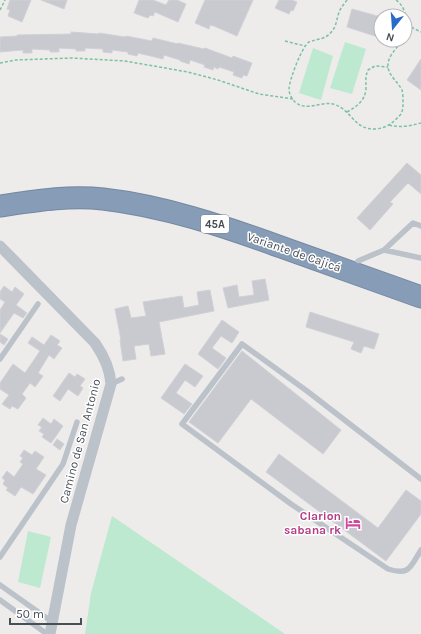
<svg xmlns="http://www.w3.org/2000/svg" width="421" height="634" font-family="Karla,sans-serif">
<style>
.green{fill:#bce9cf}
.building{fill:#c9cad0;stroke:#d0d1d6}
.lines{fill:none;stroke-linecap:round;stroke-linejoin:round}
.highway-casing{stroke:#7388a2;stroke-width:23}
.path{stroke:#78c3a0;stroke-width:1.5;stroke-dasharray:3 2;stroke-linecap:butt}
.lane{stroke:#bbc2c9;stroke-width:5.5}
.street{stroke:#bbc2c9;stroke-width:11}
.highway{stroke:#879cb6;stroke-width:21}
.labels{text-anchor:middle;stroke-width:3;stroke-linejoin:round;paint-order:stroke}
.shield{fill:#fff;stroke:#7e8389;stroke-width:1}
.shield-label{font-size:11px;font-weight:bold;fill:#464e56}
.street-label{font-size:12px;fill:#464e56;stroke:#fff}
.hotel-label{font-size:12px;font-weight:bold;fill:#b23c85;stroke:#fff;text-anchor:end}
</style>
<rect width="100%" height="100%" fill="#eeebeb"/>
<!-- green -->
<path class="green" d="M345,42l21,7 -14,45 -22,-6z
M313,48l20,8 -12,44 -22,-7z
M112,516l173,118h-200l6,-41z
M28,531l23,6 -11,51 -22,-6z"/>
<!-- building -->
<path class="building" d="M10,0h21l-9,22 -14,-6 2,-6 -3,-1z
M41,0h26l-3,9z
M139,0h14l13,5 3,-5h8l9,4 -8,18 -23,-10 -2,4 -3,-1 -2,3 -14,-5z
M205,0h48l-16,36 -23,-10 -4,-1 -1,4 -14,-6z
M279,0h13l5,2 -4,9 -2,-1 -2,4 -14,-6z
M352,9l29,8v21l-34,-11z
M71,32l28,2v-1l26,4 1,-1 26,5 1,-3 25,6v-1l26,6 1,-1 27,10 1,-2 19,7 -5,13 -4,-1 -1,3 -9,-3 1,-3 -15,-5 -1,2 -4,-2 -1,3 -9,-3 1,-2 -15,-5 -1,4 -9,-3v-1l-16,-5 -1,4 -25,-6 -1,3 -9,-2v-2l-16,-2v3l-9,-1v-3l-18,-1v3h-9v-2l-17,-1v4h-9v-2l-18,-1v4h-9v-3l-23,2v-15l17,-1v-1l54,-1z
M421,59v31l-14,-10z
M407,163l14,12v19l-13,-11 -18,19 3,2 -23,26 -13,-12z
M265,279l4,21 -41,8 -5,-20 14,-3 2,12 15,-2 -2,-14z
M4,286l8,6 3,-5 9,7 -8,11 11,8 -4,5 -9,-5 -14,20v-23l5,-8 -5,-3v-7z
M210,290l4,21 -55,11 6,32 -14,2 -2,-12 -15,2 2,13 -13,2 -3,-21h1l-6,-31 13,-3 3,12 15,-2 -3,-14 39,-6 2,12 15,-3 -2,-13z
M310,312l69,22 -5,15 -10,-3 -3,7 -10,-4 3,-7 -48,-15z
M222,320l17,12 -7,11 -11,-7 -9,12 14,10 -8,11 -20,-15z
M0,334l8,5 -4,6 -4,-3z
M51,335l9,6 -3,4 5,3 -8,11 -5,-4 -11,18 5,3 -8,11 -5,-4 -8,11 4,4 -8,11 -6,-3 -2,3 -8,-5 7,-9 -9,-6v-6l13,-19 12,9 15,-22 -12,-8 4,-6 12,8z
M242,351l99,79 -18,24 -72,-55 -33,44 -29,-21z
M185,364l18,12 -8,11 -10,-7 -9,13 16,11 -8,10 -23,-16z
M69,373l6,4 2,-3 8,5 -5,7 3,2 -5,8 -10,-7 -8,12 -7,-5z
M43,418l8,6 3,-5 9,7 -12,17 -9,-6 2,-3 -5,-3 3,-4 -4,-2z
M57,439l7,5 -4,6 -7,-5z
M24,450l8,5 3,-4 9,6 -8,12 10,6 -13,19 -12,-7 -6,9 -9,-6 2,-2 -5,-4 2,-4 -3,-2 5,-7 7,6 9,-13 -3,-2 3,-4 -3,-2z
M279,454l99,74 28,-38 15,11v13l-35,47 -120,-89z"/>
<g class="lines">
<!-- highway casing -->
<g class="highway-casing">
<path id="highway" d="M0,206c34,-5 69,-11 103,-7 61,7 120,27 178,48 47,17 93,33 140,50"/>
</g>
<!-- path -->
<path class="path" d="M347,0c-2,3 -5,6 -7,10 -3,6 -3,14 -7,20 -7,10 -14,8 -24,12 -7,4 -20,39 -20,47 0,5 3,10 6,13 13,11 28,-3 41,3 17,7 18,25 40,24 11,-1 18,-7 25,-15 2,-4 2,-8 2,-12 0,-4 0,-8 -1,-12 -4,-8 -13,-14 -14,-23 -1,-11 9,-18 14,-27
M396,0c10,7 12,21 9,32
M0,10l5,-10
M407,25l14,7
M285,41l20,5
M0,63l16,-3 56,-2 53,3 63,11 30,8 41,14 34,5
M347,112c9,-5 18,-11 19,-23 0,-8 -1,-12 2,-19l7,-4 13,1
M389,125c11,3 21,1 32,-2"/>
<!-- lane -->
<path class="lane" d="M384,250l29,-27 8,3
M358,261l26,-11 37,8
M0,359l38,-55
M111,384l11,-5
M421,479l-114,-88 -65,-47 -60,80 109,80 97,65c22,7 22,-2 33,-19
M0,557l63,-93 14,-42
M0,585l51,36
M0,600l47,34"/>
<!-- street -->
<path class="street" d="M0,246l95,97c9,13 15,25 16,41l-40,141 -21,109"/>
<!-- highway -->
<use href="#highway" class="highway"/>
</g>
<!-- icons -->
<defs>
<g id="hotel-bare" transform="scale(1.2)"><path d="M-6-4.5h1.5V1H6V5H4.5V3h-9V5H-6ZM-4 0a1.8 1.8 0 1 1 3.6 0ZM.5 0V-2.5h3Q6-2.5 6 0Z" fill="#d1479c" stroke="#fff" stroke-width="2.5" paint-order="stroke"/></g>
</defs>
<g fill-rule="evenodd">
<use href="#hotel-bare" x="353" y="523"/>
</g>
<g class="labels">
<!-- shield labels -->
<rect class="shield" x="201" y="215" width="28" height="18" rx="3"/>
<g class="shield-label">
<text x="215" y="228">45A</text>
</g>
<!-- street labels -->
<g class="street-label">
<text transform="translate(294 252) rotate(19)" y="4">Variante de Cajicá</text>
<text transform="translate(80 441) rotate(-75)" y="4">Camino de San Antonio</text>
</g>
<!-- hotel labels -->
<g class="hotel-label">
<text x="341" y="520">Clarion<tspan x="341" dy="14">sabana rk</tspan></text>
</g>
</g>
<!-- north arrow -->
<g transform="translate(393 28) rotate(197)"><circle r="19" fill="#ffffff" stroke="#b5b8bb"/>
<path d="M0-3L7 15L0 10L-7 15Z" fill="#2a6bc9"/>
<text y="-6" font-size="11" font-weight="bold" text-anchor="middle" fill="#464e56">N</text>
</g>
<!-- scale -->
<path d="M10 618v6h71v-6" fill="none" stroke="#464e56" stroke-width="2"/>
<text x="16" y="618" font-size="12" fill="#464e56" stroke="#ffffff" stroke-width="3" paint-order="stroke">50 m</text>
</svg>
